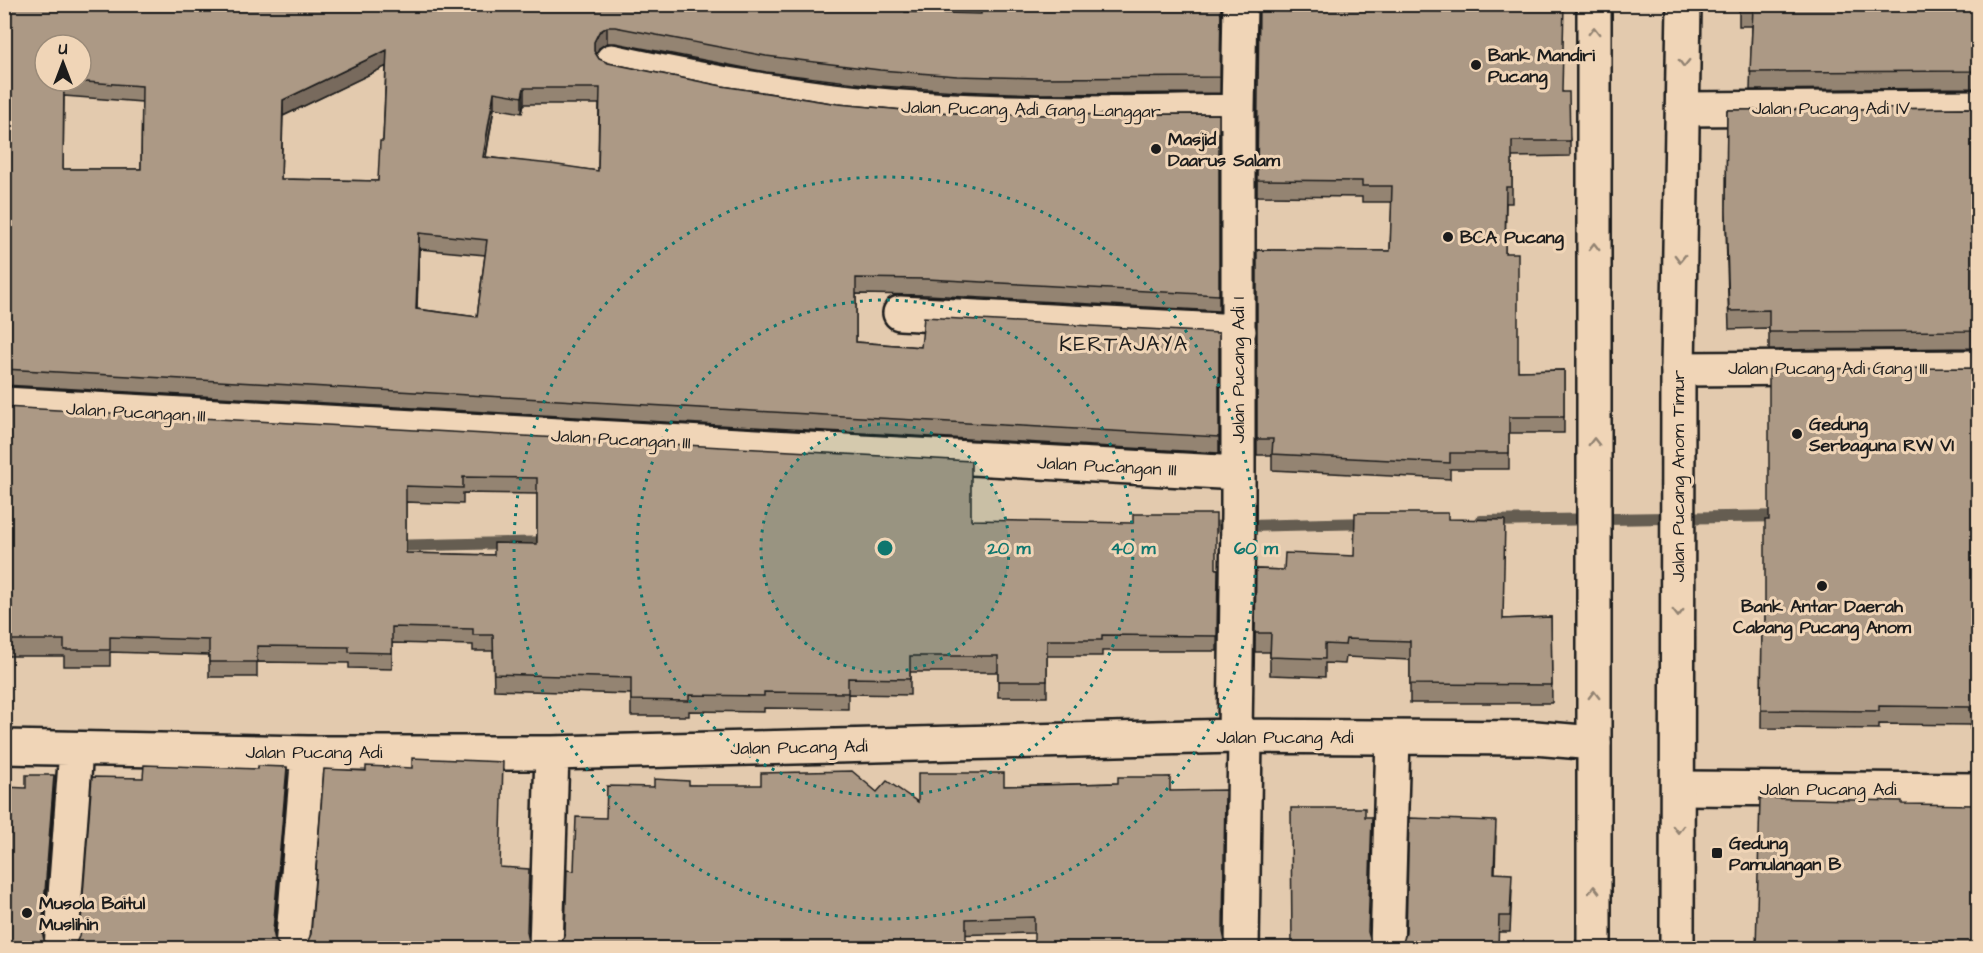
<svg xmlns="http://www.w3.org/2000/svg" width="1983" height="953" font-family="'Architects Daughter',sans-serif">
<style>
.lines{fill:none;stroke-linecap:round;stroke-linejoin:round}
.stream{stroke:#655d51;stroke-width:12}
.minor-casing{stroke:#1c1c1c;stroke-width:38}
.major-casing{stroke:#1c1c1c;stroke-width:38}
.minor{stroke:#f0d5b7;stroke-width:33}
.major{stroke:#f0d5b7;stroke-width:33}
.wall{fill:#948472;stroke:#1c1c1c;stroke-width:1.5;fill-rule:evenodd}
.shaded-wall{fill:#786b5d;stroke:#1c1c1c;stroke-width:1.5}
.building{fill:#ac9985;stroke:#1c1c1c;stroke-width:1.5;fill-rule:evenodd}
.oneway{stroke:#918271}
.ring{fill:none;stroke:#0f766e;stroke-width:3;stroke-dasharray:3 6}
.poi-dot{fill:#1c1c1c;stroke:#f0d5b7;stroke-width:2}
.labels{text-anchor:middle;stroke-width:6;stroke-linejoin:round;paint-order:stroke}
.poi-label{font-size:18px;font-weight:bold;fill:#1c1c1c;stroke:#f0d5b7;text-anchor:start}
.street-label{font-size:18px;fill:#1c1c1c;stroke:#f0d5b7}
.quarter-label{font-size:21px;letter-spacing:1.5px;fill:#1c1c1c;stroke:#f0d5b7}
.centre{fill:#0f766e;stroke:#f0d5b7;stroke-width:3}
.ring-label{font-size:18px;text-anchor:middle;font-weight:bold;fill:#0f766e;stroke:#f0d5b7;stroke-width:6;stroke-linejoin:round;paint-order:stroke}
</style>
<rect width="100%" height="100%" fill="#e3caae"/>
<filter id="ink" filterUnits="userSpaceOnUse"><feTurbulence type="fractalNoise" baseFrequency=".0167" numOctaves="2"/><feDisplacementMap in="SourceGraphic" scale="12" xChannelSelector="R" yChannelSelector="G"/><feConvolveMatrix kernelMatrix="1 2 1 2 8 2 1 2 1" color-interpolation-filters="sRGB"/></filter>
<g filter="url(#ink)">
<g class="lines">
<!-- stream -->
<path class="stream" d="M1481,521l304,-5
M1202,527l169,-4
M390,546l162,-4"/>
<!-- minor casing -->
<g class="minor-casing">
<path id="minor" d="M612,61c100,22 202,40 304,47 107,7 215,5 322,3
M1683,109l295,-2
M900,313l339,18
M1678,369l300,-2
M4,404l1234,69
M1235,736l3,-222v-403l2,-107
M4,747l304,6h244l683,-17 300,2 59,5
M1678,788l300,2
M61,948l15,-198
M292,948l16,-195
M546,948l6,-195
M1242,948l3,-212
M1387,948l6,-211"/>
</g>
<!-- major casing -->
<g class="major-casing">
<path id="major" d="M1594,4v944
M1677,948l1,-579 6,-365"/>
</g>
<!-- minor -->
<use href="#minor" class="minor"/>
<!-- major -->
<use href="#major" class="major"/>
</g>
<!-- wall -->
<path class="wall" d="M4,4h907l-2,8 72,2 240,-10 -1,89 -183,1 -80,-3 -77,-5 -114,-14 -151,-29h-8l-8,5 -3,5 3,6 9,4 114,23 116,18 76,7 82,4 223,-1v197l-292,-16 -71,-1v48l65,5 298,-14v120l-1215,-68zM81,45v36h-36zM386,66l-3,75 -5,40 -97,-2 2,-63zM64,96l78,6 -1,67h-78zM524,104h75l-1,67 -112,-14 8,-49 28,5zM419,249l66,6 -8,62 -60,-8z
M1259,4l304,88 7,49v15l-58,1v46h-6l-1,50 13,118 46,-1v63h-55v36h-59v10l-178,-9v-15h-15v-205l133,1 2,-49h-30v-5l-105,-1z
M1739,4h239v84l-228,2 2,-64h-13z
M1978,108v240l-209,2v-22l-40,1 -3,-100 1,-119z
M1978,368v361h-8v-4l-91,-1v5l-118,-1 1,-103h3l4,-105z
M4,407l967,113 247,49 -1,82h-115v5h-55v41h-49v-25h-88v23l-62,-1v15l-84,-1v4l-75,-1v5h-58v-22l-137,-4 -1,-39h-20v-6l-81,-2v26l-43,-1v-5l-92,-1v15h-48v-22l-99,-3v14h-46v-10h-60zM463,493l74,1v50l-43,11 -88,-2v-51l57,2z
M1448,519l55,100 48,-2 1,86h-142v-43l-64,-3 -1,7 -20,-1v14l-55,-2v-23h-15l1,-83 28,1 70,-14z
M1170,777l-136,156 -472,10 3,-10 9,-62 32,-53 48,-31 35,-2 188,7 41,10 86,-16 114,-3z
M1496,837l-1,36 17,17 -2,42h-11l-96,10z"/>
<!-- shaded-wall -->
<path class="shaded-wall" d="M907,4h4l-6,24v-16z
M607,27v16l-8,5 -5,10v-16l5,-10z
M387,50v16l-104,50v-16z
M524,88v16l-2,9v-16z
M494,92v16l-11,65v-16z
M419,233v16l-3,76v-16z
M287,767v16l-14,163v-15z
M54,775v16l-12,156v-16z"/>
<!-- building -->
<path class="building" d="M4,4h903l-2,8 76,2v-10h240l-1,73 -183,1 -80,-2 -77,-6 -114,-14 -151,-29h-8l-8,5 -5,10v9l5,8 9,4 114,23 116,18 76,7 82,4 223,-1v181l-292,-16 -71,-1v64l65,5 3,-30 295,16v104l-1215,-68zM45,45h36v36h-9l70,5 -1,83h-78l1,-88h-19zM387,50l-4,91h-3l-2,40 -97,-2 2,-79zM524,88h76l-2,83 -47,-7 -68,-7 11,-65 28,5zM419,233l68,7 -10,77 -61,-8z
M1259,4h305l-2,88h7l1,49h-58v46h-6l-1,66h13v118l46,-1v47h-55v36h-59v10l-178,-9 1,-15h-16v-189l133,1 2,-65h-30v-5l-105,-1z
M1739,4h239v67l-228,1 3,-64h-14z
M1978,108v223l-209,1v-22l-40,1 -3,-100 1,-101z
M1978,368v344h-8v-5l-91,-1v5l-118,-1 1,-85h3v-105h4v-151z
M4,407l967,54v59l162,3v-9h83v55h2l-1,67 -115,-1v5h-55v41h-49v-25h-88v23l-62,-1v15l-84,-1v4l-75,-1v6l-58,-1v-22l-137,-4 -1,-39h-20v-6l-81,-2v26l-43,-1v-5l-92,-1v16h-48v-22l-99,-3v13h-46v-10h-60zM463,477l74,1v66l-43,-1v12l-88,-2v-67l57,2z
M1355,513h93v6l57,1 -2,99 48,-2 1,68 -142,-1v-43l-64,-2 -1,6 -20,-1v15l-55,-2 1,-24h-16l1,-64 28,1 1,-17 69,3z
M412,758l91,4 -3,105 29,2 -2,63 2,9 7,7h2h-237l6,-5 4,-9 13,-165 42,2v-5l46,2z
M144,765l114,4v-3l29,1 -14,164 2,9 6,7 3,1h-214l6,-5 4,-9 12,-157 51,1z
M852,771l25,21 10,-11 31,21v-29h86v13l114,-3v-6h52v14l55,-1 -2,142 2,9 6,6v1h-197v-31l-68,2v29h-411l7,-5 3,-10 2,-63 7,1 2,-54 30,1 1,-32 47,1v-8l35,2v4h72v-12z
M26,775h28l-12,156 2,9 6,7 3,1h-49v-161l22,1z
M1760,798l142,3v3l76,1v143h-222z
M1291,808h74v9h7l-4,115 3,10 6,6h2h-87z
M1409,818l87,3 -2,52 18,1 -2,42h-11l-1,32h-102l7,-6 3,-9z"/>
<!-- one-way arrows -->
<defs><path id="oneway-chevron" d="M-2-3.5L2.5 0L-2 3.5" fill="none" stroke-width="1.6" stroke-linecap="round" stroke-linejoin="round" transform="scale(1.5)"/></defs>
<g class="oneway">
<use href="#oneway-chevron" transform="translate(1594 31) rotate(-90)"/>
<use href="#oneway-chevron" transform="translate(1684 63) rotate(91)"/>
<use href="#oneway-chevron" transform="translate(1594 247) rotate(-90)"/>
<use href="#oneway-chevron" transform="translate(1680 258) rotate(91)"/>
<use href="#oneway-chevron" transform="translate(1594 442) rotate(-90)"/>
<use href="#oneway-chevron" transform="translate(1678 613) rotate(90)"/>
<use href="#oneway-chevron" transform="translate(1594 695) rotate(-90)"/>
<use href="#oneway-chevron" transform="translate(1678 829) rotate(90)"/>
<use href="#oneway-chevron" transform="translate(1594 890) rotate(-90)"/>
</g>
</g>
<!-- distance rings -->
<circle cx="885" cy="548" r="124" fill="#0f766e" fill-opacity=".12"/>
<g class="ring">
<circle cx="885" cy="548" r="124"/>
<circle cx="885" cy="548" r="248"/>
<circle cx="885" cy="548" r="371"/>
</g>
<!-- markers -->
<g class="poi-dot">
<circle cx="1476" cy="65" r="6"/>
<circle cx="1156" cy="149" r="6"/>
<circle cx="1448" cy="237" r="6"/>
<circle cx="1797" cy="434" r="6"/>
<circle cx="1822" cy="586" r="6"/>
<rect x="1711" y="847" width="12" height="12" rx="3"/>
<circle cx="27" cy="913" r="6"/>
</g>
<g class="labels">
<!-- poi labels -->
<g class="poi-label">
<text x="1488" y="61">Bank Mandiri<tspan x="1488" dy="21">Pucang</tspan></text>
<text x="1168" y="145">Masjid<tspan x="1168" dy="21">Daarus Salam</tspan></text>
<text x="1460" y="243">BCA Pucang</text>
<text x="1809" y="430">Gedung<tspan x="1809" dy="21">Serbaguna RW VI</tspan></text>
<text x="1822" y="612" text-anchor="middle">Bank Antar Daerah<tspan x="1822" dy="21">Cabang Pucang Anom</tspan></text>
<text x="1729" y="849">Gedung<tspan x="1729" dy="21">Pamulangan B</tspan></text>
<text x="39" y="909">Musola Baitul<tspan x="39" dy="21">Muslihin</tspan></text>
</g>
<!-- street labels -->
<g class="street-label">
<text x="1831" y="114">Jalan Pucang Adi IV</text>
<text transform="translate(1031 109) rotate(1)" y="6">Jalan Pucang Adi Gang Langgar</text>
<text x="1828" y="374">Jalan Pucang Adi Gang III</text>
<text transform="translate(1238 370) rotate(-90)" y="6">Jalan Pucang Adi I</text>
<text transform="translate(136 412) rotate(3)" y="6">Jalan Pucangan III</text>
<text transform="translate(621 439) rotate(3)" y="6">Jalan Pucangan III</text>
<text transform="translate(1107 466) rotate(3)" y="6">Jalan Pucangan III</text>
<text transform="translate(1678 476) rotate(-90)" y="6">Jalan Pucang Anom Timur</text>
<text x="1285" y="743">Jalan Pucang Adi</text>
<text transform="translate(799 747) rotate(-1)" y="6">Jalan Pucang Adi</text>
<text x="314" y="758">Jalan Pucang Adi</text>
<text x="1828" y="795">Jalan Pucang Adi</text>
</g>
<!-- quarter labels -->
<g class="quarter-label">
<text x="1124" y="351">KERTAJAYA</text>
</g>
</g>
<circle cx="885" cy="548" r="9" class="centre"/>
<g class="ring-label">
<text x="1009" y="554">20 m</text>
<text x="1133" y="554">40 m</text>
<text x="1256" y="554">60 m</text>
</g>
<!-- margin -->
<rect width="1983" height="953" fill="none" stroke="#f0d5b7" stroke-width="24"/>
<rect x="12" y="12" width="1959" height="929" fill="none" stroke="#1c1c1c" stroke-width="2" filter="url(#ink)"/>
<!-- north arrow -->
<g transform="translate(63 63)"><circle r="28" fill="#f0d5b7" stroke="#9b8b79" stroke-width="1.5"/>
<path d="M0-4.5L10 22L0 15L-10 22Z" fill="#1c1c1c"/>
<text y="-9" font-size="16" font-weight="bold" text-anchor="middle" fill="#1c1c1c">U</text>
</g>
</svg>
